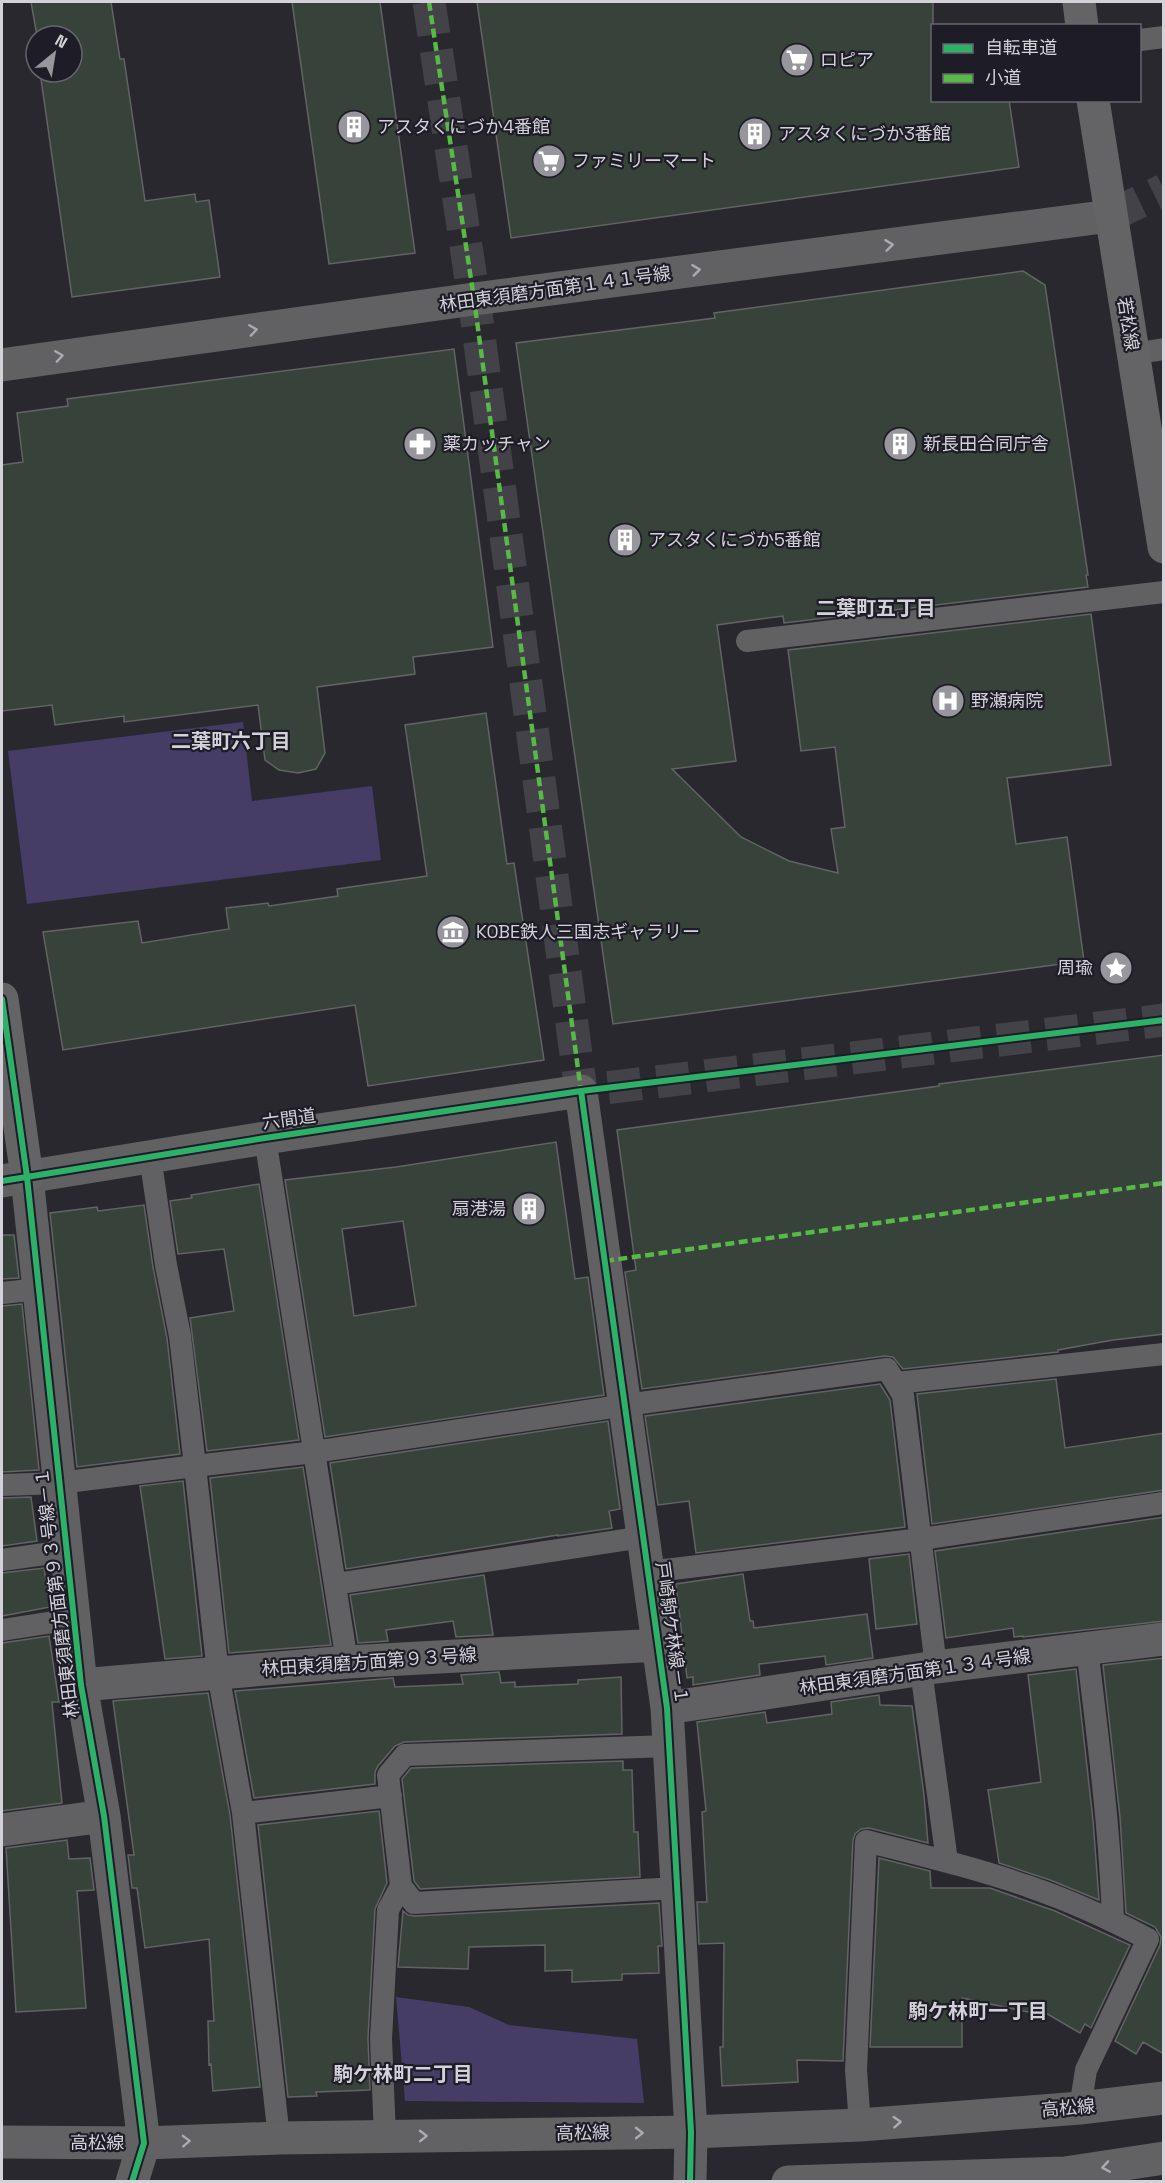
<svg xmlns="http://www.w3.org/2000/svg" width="1165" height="2183" font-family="'Space Grotesk','Noto Sans JP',sans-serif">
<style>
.green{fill:#463d66}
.building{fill:#37433a;stroke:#626364;stroke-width:1.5;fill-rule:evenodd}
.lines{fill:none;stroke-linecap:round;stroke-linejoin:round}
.street-tunnel{stroke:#424248;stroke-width:33;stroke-dasharray:33 16;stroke-linecap:butt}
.lane{stroke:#616164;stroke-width:22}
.street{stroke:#616164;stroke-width:33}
.secondary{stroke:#646467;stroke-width:33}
.primary{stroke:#626265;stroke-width:33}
.quiet{stroke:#58b947;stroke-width:4.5;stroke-dasharray:9 4.5;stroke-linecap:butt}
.cycleway-casing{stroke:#1e1c27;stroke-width:10}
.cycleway{stroke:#2db169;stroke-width:6}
.oneway{stroke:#abaab0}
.oneway2{stroke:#ababb0}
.labels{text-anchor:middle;stroke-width:4.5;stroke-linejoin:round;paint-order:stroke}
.poi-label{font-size:18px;fill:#d3d2d9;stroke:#1e1c27;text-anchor:start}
.street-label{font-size:18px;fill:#d3d2d9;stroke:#1e1c27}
.neighbourhood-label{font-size:20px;font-weight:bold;fill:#d3d2d9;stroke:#1e1c27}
</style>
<rect width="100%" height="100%" fill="#29282e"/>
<!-- green -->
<path class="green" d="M243,722l9,79 120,-15 9,74 -354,44 -19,-153z
M396,1997l73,10 40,18 128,14 7,64 -239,-2z"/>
<!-- building -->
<path class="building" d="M31,2h80l9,57h4l21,142 50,-7 1,8 13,-2 11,77 -148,20 -32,-225h32v-36h-35z
M292,2h88l35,251 -86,11z
M477,2h456v98h76l10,67 -508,71z
M1023,271l22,14 43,290h-2l2,12 -304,36 -1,-7 -66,9 19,136 -64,8 69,68 48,24 49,12 -7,-44 14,-2 -10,-80 -34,4 -13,-101 303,-36 20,151 -104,13 9,66 51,-7 17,124 -471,63 -97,-681 199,-25 -1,-5z
M454,349l39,298 -80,10 2,17 -98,13 8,66 -9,16 -18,4 -19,-3 -14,-10 -7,-55 -134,17v-6l-69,9 -3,-20 -50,6v-246l21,-3 -6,-49 51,-7 -1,-7z
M486,713l21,151 7,-1 30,197 -176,26 -13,-81 -292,45 -20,-118 95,-11 4,22 87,-14 -3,-21 42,-5 1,3 69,-10 -1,-7 90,-13 -22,-151z
M1164,1055v279l-51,6 -55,10v2l-155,17 -10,-12 -8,-1 -243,33 -17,-117 11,-2 -19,-140 322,-44v-2z
M556,1142l19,137 13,-2 16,118 -279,42 -40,-257 111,-13zM403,1221l13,85 -62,10 -12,-87z
M259,1184l40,256 -92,11 -17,-133 44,-7 -10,-62 -46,5 -8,-53 22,-3 -1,-3z
M144,1205l9,62 14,71 13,116 -103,13 -27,-254 47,-6 1,4z
M2,1235h12l5,43 -17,1z
M22,1304l17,166 -37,2v-166z
M1056,1379l9,69 99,-15v57l-232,34 -15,-130z
M880,1384l10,16 15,127 -209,26 -7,-52 -31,4 -13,-89z
M608,1421l12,88 -11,2 3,17 -54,8v-1l-212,34 -16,-106z
M303,1467l28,178 -102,8 -19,-175z
M183,1481l19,175 -37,3 -25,-173z
M31,1497l6,44 -35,5v-48z
M1164,1517v104l-141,16v-1l-9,1 -1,-9 -67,10 -11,-87z
M909,1554l8,70 -41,5 -7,-70z
M44,1568l6,39 -48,9v-43z
M743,1574l7,47h3l1,7 113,-14 6,44 -47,7 -1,-9 -66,8 1,11 -67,10v-8l-6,1 -11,-94z
M484,1575l9,60 -37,2 -3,-16 -67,9 2,11 -30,2 -8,-48z
M49,1636l10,66h-7l10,101 -60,8v-168z
M1164,1658v396l-21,-12 -7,12 -21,-13 45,-96 1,-8 -6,-10 -29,-14 -6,-96 -17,-152z
M1076,1669l17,151 6,80 -49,-20 -51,-17 -11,-73 53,-8 -13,-107z
M499,1672l2,11 14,-1v5l63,-3v-4l43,-3 1,57 -218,8 -9,4 -17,20 -3,6v12l-121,14 -19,-107 158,-13 2,9 68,-3 -2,-9z
M208,1693l22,122 30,272 -47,4 -2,-27 -2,1 -1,-44h6l-5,-82 -64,9 -8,-60h-5l-4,-33h6l-21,-154z
M879,1695l1,10 32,1 12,89 4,48 -59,-15 -8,1 -6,5 -2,6 -10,221 -46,-1 1,22 -76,4 -2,-39h3l1,-104 -25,1 -2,-42h10l-5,-90 4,-1 -9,-89 68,-10 2,11 65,-9 -1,-12z
M623,1761v9h9l2,62h4l2,45 -220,12 -6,-8 -12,-102 9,-11z
M379,1811l8,72 -12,26 -7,129 2,52 -54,2 1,4 -29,1 -30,-272z
M67,1840l2,19 21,-1 4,32 -17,1 9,117 -70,4 -10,-164z
M879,1858l51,13 1,17h59l65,23 75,34 -39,83 -6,-4 -5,9 -48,-28 -4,7 -66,-14v49h-92z
M659,1903l3,43h-4l1,27 -37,1v6l-50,2v-12l-27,1v-26l-76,2 -1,22 -70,-2 5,-56 5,4 7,1z"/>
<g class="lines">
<!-- street-tunnel -->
<path class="street-tunnel" d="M429,2l45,297 107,792 583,-71
M1110,216l54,-26"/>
<!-- lane -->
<path class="lane" d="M1140,40l24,-3
M1132,354l32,-5
M747,641l417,-49
M265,1138l82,524
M2,1293l37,-4
M896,1383l268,-29
M2,1485l57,-2 136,-17 -15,-130 -14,-71 -16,-109
M2,1560l64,-9
M648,1572l273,-33 243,-36
M335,1584l308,-47
M2,1630l71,-11
M1087,1648c11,91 23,182 26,273
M921,1670l26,191
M669,1746l-264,9 -17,20 13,111 13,17 263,-15
M243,1813l148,-17
M860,2125l-4,-55 10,-229c55,14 110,27 164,46 41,14 80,32 118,52l-62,131 -6,38
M385,2136l-4,-97 7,-129 13,-24
M279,2138l-36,-325 -25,-140 -23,-207 119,-14 312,-47 261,-36 16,26 33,272"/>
<!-- street -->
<path class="street" d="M2,365l472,-66 636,-83
M27,1177l54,508 23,131 40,327 -12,39
M2,1181l263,-43 316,-47 86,617 24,424 -1,50
M81,1685l266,-23 312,-17
M667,1708l269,-41 228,-28
M2,1830l102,-14"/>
<!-- secondary -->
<path class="secondary" d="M1079,2l3,24
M1093,100l71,447
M2,999l25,178"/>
<!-- primary -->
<path class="primary" d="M2,2142l142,1 135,-5 412,-6 169,-7 220,-17 84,-10
M788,2182l277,-9 99,-15"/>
<!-- quiet -->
<path class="quiet" d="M429,2l45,297 107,792h3
M605,1261l559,-78"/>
<!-- cycleway casing -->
<g class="cycleway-casing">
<path id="cycleway" d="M2,999l25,178 54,508 23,131 40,327 -12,39
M581,1091l86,617 24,424 -1,50
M2,1181l263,-43 316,-47 583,-71"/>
</g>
<!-- cycleway -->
<use href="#cycleway" class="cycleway"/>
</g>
<!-- one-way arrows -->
<defs><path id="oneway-chevron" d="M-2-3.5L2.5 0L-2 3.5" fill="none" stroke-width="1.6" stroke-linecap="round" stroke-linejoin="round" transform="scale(1.5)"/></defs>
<g class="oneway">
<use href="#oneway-chevron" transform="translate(889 245) rotate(-7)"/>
<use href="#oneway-chevron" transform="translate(696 270) rotate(-7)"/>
<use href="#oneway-chevron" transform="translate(253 330) rotate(-8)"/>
<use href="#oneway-chevron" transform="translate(59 356) rotate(-8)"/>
</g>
<g class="oneway2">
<use href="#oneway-chevron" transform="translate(897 2122) rotate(-4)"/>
<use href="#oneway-chevron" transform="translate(639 2133) rotate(-1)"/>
<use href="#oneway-chevron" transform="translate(423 2136) rotate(-1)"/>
<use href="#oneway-chevron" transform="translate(186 2141) rotate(-2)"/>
<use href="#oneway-chevron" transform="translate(1106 2167) rotate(171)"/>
</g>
<!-- icons -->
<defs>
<g id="supermarket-disc" transform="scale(1.725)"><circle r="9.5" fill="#98969d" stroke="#1e1c27"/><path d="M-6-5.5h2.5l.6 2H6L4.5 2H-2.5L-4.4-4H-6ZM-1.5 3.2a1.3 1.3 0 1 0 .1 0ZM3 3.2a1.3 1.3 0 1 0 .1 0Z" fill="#fff"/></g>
<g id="building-disc" transform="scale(1.725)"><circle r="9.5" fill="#98969d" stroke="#1e1c27"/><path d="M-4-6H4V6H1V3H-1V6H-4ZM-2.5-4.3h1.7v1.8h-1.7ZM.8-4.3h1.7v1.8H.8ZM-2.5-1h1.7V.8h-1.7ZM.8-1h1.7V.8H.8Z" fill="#fff"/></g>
<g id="pharmacy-disc" transform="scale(1.725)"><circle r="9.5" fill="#98969d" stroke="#1e1c27"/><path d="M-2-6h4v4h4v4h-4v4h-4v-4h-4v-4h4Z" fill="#fff"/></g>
<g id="hospital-disc" transform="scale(1.725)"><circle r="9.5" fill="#98969d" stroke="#1e1c27"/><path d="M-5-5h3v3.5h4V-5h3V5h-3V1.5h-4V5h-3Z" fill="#fff"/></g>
<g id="museum-disc" transform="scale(1.725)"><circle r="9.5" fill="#98969d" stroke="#1e1c27"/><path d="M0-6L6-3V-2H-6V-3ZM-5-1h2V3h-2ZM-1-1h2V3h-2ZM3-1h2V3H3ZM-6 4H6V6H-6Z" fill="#fff"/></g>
<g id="sight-disc" transform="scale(1.725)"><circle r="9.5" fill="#98969d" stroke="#1e1c27"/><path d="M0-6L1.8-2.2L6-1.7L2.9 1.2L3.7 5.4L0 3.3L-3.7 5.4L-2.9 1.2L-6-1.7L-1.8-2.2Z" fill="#fff"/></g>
</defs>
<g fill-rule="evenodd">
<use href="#supermarket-disc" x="797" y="60"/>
<use href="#building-disc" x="354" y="127"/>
<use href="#building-disc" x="755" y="134"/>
<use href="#supermarket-disc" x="549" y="161"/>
<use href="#pharmacy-disc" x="420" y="444"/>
<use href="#building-disc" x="900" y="444"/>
<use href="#building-disc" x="625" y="540"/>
<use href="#hospital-disc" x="948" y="701"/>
<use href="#museum-disc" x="453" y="932"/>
<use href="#sight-disc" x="1116" y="968"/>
<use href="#building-disc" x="529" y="1209"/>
</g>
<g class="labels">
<!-- poi labels -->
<g class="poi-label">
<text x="820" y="66">ロピア</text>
<text x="377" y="133">アスタくにづか4番館</text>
<text x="778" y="140">アスタくにづか3番館</text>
<text x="572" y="167">ファミリーマート</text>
<text x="443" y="450">薬カッチャン</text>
<text x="923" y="450">新長田合同庁舎</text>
<text x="648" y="546">アスタくにづか5番館</text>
<text x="971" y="707">野瀬病院</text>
<text x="476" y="938">KOBE鉄人三国志ギャラリー</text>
<text x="1093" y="974" text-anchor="end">周瑜</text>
<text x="506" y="1215" text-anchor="end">扇港湯</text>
</g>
<!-- street labels -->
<g class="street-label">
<text transform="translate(555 289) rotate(-8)" y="6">林田東須磨方面第１４１号線</text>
<text transform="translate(1128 324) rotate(81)" y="6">若松線</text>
<text transform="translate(289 1119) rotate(-8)" y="6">六間道</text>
<text transform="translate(57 1593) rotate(-97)" y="6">林田東須磨方面第９３号線－１</text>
<text transform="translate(672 1633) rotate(82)" y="6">戸崎駒ケ林線－１</text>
<text transform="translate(369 1662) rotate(-4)" y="6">林田東須磨方面第９３号線</text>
<text transform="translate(915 1672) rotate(-8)" y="6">林田東須磨方面第１３４号線</text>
<text transform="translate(1068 2108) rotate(-5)" y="6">高松線</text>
<text transform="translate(583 2133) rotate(-1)" y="6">高松線</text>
<text x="97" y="2149">高松線</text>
</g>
<!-- neighbourhood labels -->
<g class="neighbourhood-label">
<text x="876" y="615">二葉町五丁目</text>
<text x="231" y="748">二葉町六丁目</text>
<text x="978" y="2018">駒ケ林町一丁目</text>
<text x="403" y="2081">駒ケ林町二丁目</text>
</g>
</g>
<!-- border -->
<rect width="1165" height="2183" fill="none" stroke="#d3d2d9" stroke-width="6"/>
<!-- legend -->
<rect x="931" y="24" width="210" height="78" fill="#1e1c27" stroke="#66656e" stroke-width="1.5"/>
<rect x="943" y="44" width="30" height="9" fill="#2db169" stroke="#66656e" stroke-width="1.5"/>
<text x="985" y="54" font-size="18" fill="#d3d2d9">自転車道</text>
<rect x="943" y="74" width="30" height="9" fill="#58b947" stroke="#66656e" stroke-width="1.5"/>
<text x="985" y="84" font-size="18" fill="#d3d2d9">小道</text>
<!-- north arrow -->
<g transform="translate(54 54) rotate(30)"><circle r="28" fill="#1e1c27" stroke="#66656e" stroke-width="1.5"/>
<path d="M0-4.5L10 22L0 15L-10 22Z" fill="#98969d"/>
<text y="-9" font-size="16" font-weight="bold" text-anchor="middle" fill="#d3d2d9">N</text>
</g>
</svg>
